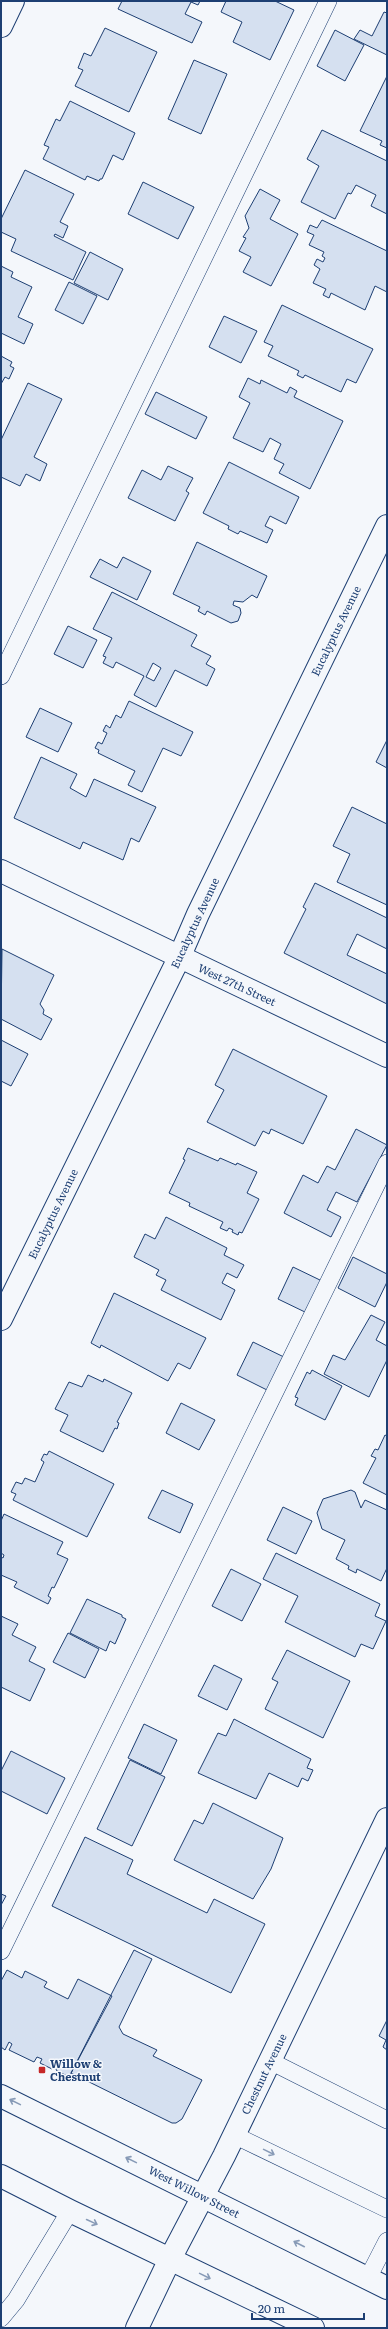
<svg xmlns="http://www.w3.org/2000/svg" width="388" height="2329" font-family="Literata,serif">
<style>
.building{fill:#d5e0f0;stroke:#1d3f73;fill-rule:evenodd}
.lines{fill:none;stroke-linecap:round;stroke-linejoin:round}
.lane-casing{stroke:#1d3f73;stroke-width:18}
.street-casing{stroke:#1d3f73;stroke-width:24}
.secondary-casing{stroke:#1d3f73;stroke-width:24}
.primary-casing{stroke:#1d3f73;stroke-width:24}
.lane{stroke:#f4f7fb;stroke-width:17}
.street{stroke:#f4f7fb;stroke-width:22}
.secondary{stroke:#f4f7fb;stroke-width:22}
.primary{stroke:#f4f7fb;stroke-width:22}
.oneway{stroke:#889bb7}
.poi-dot{fill:#c62828;stroke:#f4f7fb;stroke-width:1.5}
.labels{text-anchor:middle;stroke-width:3;stroke-linejoin:round;paint-order:stroke}
.street-label{font-size:11px;fill:#1d3f73;stroke:#f4f7fb}
.poi-label{font-size:11px;font-weight:bold;fill:#1d3f73;stroke:#f4f7fb;text-anchor:start}
</style>
<rect width="100%" height="100%" fill="#f4f7fb"/>
<!-- building -->
<path class="building" d="M122,1h78l-2,4 -7,-3 -6,12 17,8 -10,21 -74,-34z
M226,1h49l19,9 -24,50 -37,-18 9,-20 -21,-10z
M384,12l3,1v42l-33,-16 6,-9 12,6z
M105,28l52,24 -28,60 -54,-26 8,-16 -5,-2 6,-15 7,3z
M335,30l29,15 -19,36 -28,-15z
M194,60l33,14 -26,60 -33,-15z
M387,76v72l-7,-3 2,-4 -22,-10z
M70,101l65,32 -12,27 -10,-5 -11,24h-2l-1,2 -12,-5 -2,4 -42,-21 6,-12 -5,-2 12,-26 4,2z
M322,130l65,31v53l-16,-8 5,-11 -20,-10 -5,9 -3,-1 -13,26 -34,-17 18,-36 -12,-7z
M25,170l49,24 -14,28 8,4 -5,12 -8,-4 -1,2 32,16 -13,28 -62,-29 5,-12 -15,-7v-13z
M143,182l51,25 -16,32 -50,-25z
M260,189l20,11 -10,19 28,15 -27,52 -28,-14 8,-15 -12,-6 7,-13 -3,-1 6,-9 -4,-12z
M322,220l65,31v41l-12,-6 -10,24 -34,-17 -2,5 -6,-3 3,-6 -13,-6 7,-14 -6,-4 3,-6 6,3 2,-4 -3,-2 2,-4 -15,-7 5,-10 -7,-3 3,-7 7,3z
M90,252l33,17 -15,31 -34,-17z
M1,266l12,6 -2,5 21,10 -14,30 15,7 -9,20 -23,-11z
M69,282l28,14 -14,28 -28,-14z
M282,305l91,44 -17,34 -9,-4 -6,13 -36,-17 -2,3 -6,-3 2,-4 -31,-15 5,-10 -9,-4z
M224,316l33,15 -16,32 -32,-16z
M1,356l11,6 -2,4 4,2 -5,11 -4,-2 -4,7z
M248,378l12,6 1,-4 26,13 3,-6 7,4 -3,6 49,24 -33,68 -31,-16 5,-9 -10,-5 7,-15 -11,-6 -7,14 -30,-14 17,-35 -11,-6z
M28,383l34,16 -28,58 13,7 -7,17 -14,-7 -6,12 -19,-9v-37z
M156,392l51,25 -11,22 -51,-25z
M229,462l70,35 -13,27 -16,-8 -5,10 8,4 -6,13 -27,-12 -2,3 -10,-5 1,-3 -26,-13z
M168,466l25,12 -7,13 3,2 -14,28 -47,-23 14,-28 19,10z
M197,542l70,34 -10,22 -5,-3 -9,7 -9,-1 -1,4 7,3 1,5 -3,8 -7,2 -24,-12 -2,4 -7,-4 2,-4 -27,-13z
M123,557l28,14 -14,29 -47,-23 10,-18 17,9z
M112,592l85,43 -6,11 20,10 -5,8 9,5 -8,17 -32,-16 -19,37 -22,-12 10,-19 -28,-14 -3,6 -10,-5 3,-6 -3,-1 9,-18 -19,-9zM153,663l8,5 -7,13 -8,-4z
M68,626l29,14 -14,28 -29,-14z
M129,701l64,31 -12,24 -18,-8 -21,44 -14,-7 7,-14 -37,-18 1,-3 -4,-2 3,-6 4,2 5,-11 -4,-2 3,-6 4,3 6,-13 5,3z
M40,708l32,15 -14,29 -32,-15z
M387,740v28l-11,-6z
M41,757l36,17 -7,14 16,9 8,-18 62,28 -17,35 -8,-4 -8,22 -40,-18 -3,7 -66,-31z
M352,807l35,17v81l-50,-23 13,-28 -17,-8z
M315,883l72,35v31l-30,-15 -10,21 40,19v30l-103,-51 22,-44 -3,-2z
M2,949l52,26 -14,29 4,6 -1,4 9,5 -11,21 -40,-21z
M1,1040l27,14 -17,32 -10,-5z
M233,1049l94,47 -24,48 -32,-15 -2,5 -6,-3 -8,15 -48,-24 17,-32 -9,-5z
M356,1129l31,16 -30,57 -21,-10 -9,18 14,7 -10,20 -47,-24 19,-38 15,8 9,-17 8,4z
M188,1148l30,13 2,-3 16,7 1,-2 20,9 -10,21 12,6 -17,34 -3,-1 -1,3 -6,-3 1,-2 -4,-2 -2,3 -7,-3 3,-6 -34,-16 1,-3 -21,-10 16,-33 -2,-1z
M166,1217l61,31 -3,7 20,10 -7,13 -10,-5 -5,10 13,7 -14,30 -60,-30 5,-10 -10,-5 3,-5 -25,-13 11,-23 10,5z
M353,1257l34,17v8l-12,25 -37,-19z
M293,1267l29,14 -15,32 -29,-14z
M114,1293l92,45 -16,31 -12,-6 -10,18 -67,-36 -1,3 -9,-5z
M371,1315l14,7 -9,18 11,6v14l-18,37 -45,-23 9,-19 12,5z
M253,1342l33,16 -17,33 -32,-16z
M312,1370l30,16 -17,34 -30,-15 3,-7 -3,-1 12,-25 3,2z
M88,1375l15,7 1,-3 28,14 -15,29 2,1 -2,6 -2,-1 -12,24 -43,-21 8,-16 -13,-6 14,-27 13,5z
M181,1403l34,17 -16,30 -33,-17z
M385,1435l2,1v59l-24,-12 13,-25 -5,-2 4,-7 3,1z
M49,1451l65,33 -27,53 -74,-37 3,-6 -5,-2 5,-10 6,2 3,-6 10,4 9,-20 -3,-2 3,-6 3,1z
M162,1490l31,14 -13,29 -32,-15z
M351,1490l4,2 6,16 4,-8 22,10v58l-6,13 -24,-12 -1,4 -8,-4 1,-3 -13,-7 9,-19 -23,-11 -5,-16 6,-14z
M283,1507l29,14 -16,33 -29,-14z
M4,1514l59,28 -6,12 11,5 -14,29 -2,-1 -4,9 3,2 -3,6 -34,-17 3,-5 -16,-7v-18l2,1 1,-3 -3,-2v-32z
M276,1553l104,51 -5,12 11,5 -13,28 -12,-5 -6,13 -70,-35 13,-26 -35,-17z
M231,1569l30,15 -19,37 -30,-15z
M87,1599l35,16v2l4,2 -11,25 -5,-3 -4,10 -36,-18z
M1,1616l17,8 -6,11 24,12 -7,14 16,8 -15,32 -29,-14z
M68,1633l31,16 -14,29 -32,-16z
M287,1650l63,31 -27,57 -58,-29 13,-27 -6,-3z
M214,1665l28,14 -15,31 -29,-14z
M234,1719l77,40 -4,9 6,2 -5,11 -6,-3 -4,9 -29,-14 -13,26 -58,-26 20,-40 8,3z
M144,1724l33,16 -16,34 -33,-16z
M11,1751l54,27 -18,36 -46,-23v-20z
M130,1760l35,17 -33,69 -35,-17z
M213,1803l70,35 -12,31 -18,30 -79,-39 20,-40 9,4z
M85,1837l48,23 -6,14 80,39 7,-14 51,25 -34,69 -179,-87z
M1,1894l5,2 -5,9z
M134,1950l18,9 -33,68 4,7 34,16 -4,6 49,24 -20,39 -6,4h-4l-101,-50z
M7,1970l15,8 3,-7 22,11 -3,5 24,12 10,-20 34,17 -43,81 -13,-7 2,-5 -3,-2 -3,6 -12,-6 2,-4 -5,-2 -3,5 -25,-12 3,-6 -3,-2 -4,8 -4,-3v-66z
M387,2020v30l-4,-3 3,-7 -7,-4z"/>
<g class="lines">
<!-- lane casing -->
<g class="lane-casing">
<path id="lane" d="M1,676l327,-675
M1,1951l386,-788
M270,2061l117,59
M234,2135l153,74
M368,2278l19,-37
M1,2318l15,-18 54,-89"/>
</g>
<!-- street casing -->
<g class="street-casing">
<path id="street" d="M1,871l386,185
M1,1319l178,-361 19,-44 189,-388
M137,2328l33,-69 54,-103 163,-337"/>
</g>
<!-- secondary casing -->
<g class="secondary-casing">
<path id="secondary" d="M1,26l12,-25"/>
</g>
<!-- primary casing -->
<g class="primary-casing">
<path id="primary" d="M1,2096l386,192
M1,2176l69,35 243,117"/>
</g>
<!-- lane -->
<use href="#lane" class="lane"/>
<!-- street -->
<use href="#street" class="street"/>
<!-- secondary -->
<use href="#secondary" class="secondary"/>
<!-- primary -->
<use href="#primary" class="primary"/>
</g>
<!-- one-way arrows -->
<defs><path id="oneway-shaft" d="M-6 0H5M1.5-3L5.5 0L1.5 3" fill="none" stroke-width="1.6" stroke-linecap="round" stroke-linejoin="round"/></defs>
<g class="oneway">
<use href="#oneway-shaft" transform="translate(15 2102) rotate(-154)"/>
<use href="#oneway-shaft" transform="translate(269 2152) rotate(26)"/>
<use href="#oneway-shaft" transform="translate(131 2160) rotate(-154)"/>
<use href="#oneway-shaft" transform="translate(92 2222) rotate(25)"/>
<use href="#oneway-shaft" transform="translate(299 2244) rotate(-153)"/>
<use href="#oneway-shaft" transform="translate(205 2276) rotate(26)"/>
</g>
<!-- markers -->
<rect class="poi-dot" x="38" y="2066" width="8" height="8" rx="2"/>
<g class="labels">
<!-- street labels -->
<g class="street-label">
<text transform="translate(336 631) rotate(-64)" y="4">Eucalyptus Avenue</text>
<text transform="translate(195 923) rotate(-65)" y="4">Eucalyptus Avenue</text>
<text transform="translate(237 985) rotate(25)" y="4">West 27th Street</text>
<text transform="translate(53 1214) rotate(-64)" y="4">Eucalyptus Avenue</text>
<text transform="translate(264 2074) rotate(-64)" y="4">Chestnut Avenue</text>
<text transform="translate(194 2192) rotate(27)" y="4">West Willow Street</text>
</g>
<!-- poi labels -->
<g class="poi-label">
<text x="50" y="2068">Willow &amp;<tspan x="50" dy="13">Chestnut</tspan></text>
</g>
</g>
<!-- border -->
<rect width="388" height="2329" fill="none" stroke="#1d3f73" stroke-width="4"/>
<!-- scale -->
<path d="M252 2313v6h112v-6" fill="none" stroke="#1d3f73" stroke-width="2"/>
<text x="258" y="2313" font-size="12" fill="#1d3f73" stroke="#f4f7fb" stroke-width="3" paint-order="stroke">20 m</text>
</svg>
